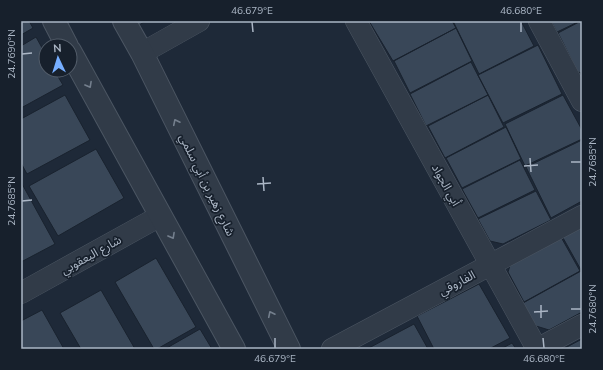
<svg xmlns="http://www.w3.org/2000/svg" width="603" height="370" font-family="Mulish,'Noto Sans Arabic',sans-serif">
<style>
.building{fill:#394758;stroke:#19222e}
.lines{fill:none;stroke-linecap:round;stroke-linejoin:round}
.minor-casing{stroke:#4c5663;stroke-width:22}
.tertiary-casing{stroke:#4c5663;stroke-width:24}
.minor{stroke:#313b48;stroke-width:21}
.tertiary{stroke:#313b48;stroke-width:22}
.oneway{stroke:#747f8d}
.ticks{fill:none;stroke:#abb6c5;stroke-width:1.5}
.labels{text-anchor:middle;stroke-width:3.5;stroke-linejoin:round;paint-order:stroke}
.street-label{font-size:12px;fill:#abb6c5;stroke:#17202c}
.neatline{fill:none;stroke:#abb6c5;stroke-width:1.5}
.ticks-label{font-size:10px;text-anchor:middle;fill:#abb6c5}
</style>
<rect width="100%" height="100%" fill="#1e2938"/>
<!-- building -->
<path class="building" d="M21,21h8l4,7 -12,7z
M137,21h9l-7,4z
M369,21h83l4,7 -63,33z
M453,21h68l13,25 -55,28z
M551,21h29l-23,11z
M581,21h1v52l-4,-1 -20,-39z
M456,28l16,33 -62,32 -16,-32z
M36,37l10,18v15h8l9,15 -42,23v-62z
M538,45l24,49 -59,29 -25,-48z
M471,62l17,33 -62,31 -16,-32z
M65,95l25,45 -63,34 -6,-11v-44z
M488,95l16,32 -59,31 -17,-32z
M563,95l19,35v9l-57,27 -20,-42z
M506,127l15,32 -59,29 -16,-30z
M582,140v61l-31,17 -25,-51z
M96,149l28,49 -66,38 -29,-50z
M520,160l15,30 -57,28 -16,-29z
M21,182l34,62 -34,18z
M536,191l15,29 -48,24 -13,-3 -12,-22z
M582,225v45h-1l-19,-34z
M561,237l19,34 -56,31 -16,-30 3,-10z
M156,258l40,69 -39,22h-3l-39,-67z
M581,271l1,2v39l-33,18 -13,-4 -13,-23z
M479,284l31,54 -21,11h-55l-17,-33z
M101,290l34,59h-54l-21,-36z
M42,310l22,39h-43v-28z
M414,324l14,25h-61z
M200,329l12,20h-47z
M582,339v10h-19z
M512,343l4,6h-15z"/>
<g class="lines">
<!-- minor casing -->
<g class="minor-casing">
<path id="minor" d="M356,21l181,328
M539,21l43,80
M142,53l57,-32
M21,293l139,-77
M332,349l250,-133
M537,349l45,-24"/>
</g>
<!-- tertiary casing -->
<g class="tertiary-casing">
<path id="tertiary" d="M54,21l13,25
M124,21l18,32 147,296
M70,51l164,298"/>
</g>
<!-- minor -->
<use href="#minor" class="minor"/>
<!-- tertiary -->
<use href="#tertiary" class="tertiary"/>
</g>
<!-- one-way arrows -->
<defs><path id="oneway-chevron" d="M-2-3.5L2.5 0L-2 3.5" fill="none" stroke-width="1.6" stroke-linecap="round" stroke-linejoin="round"/></defs>
<g class="oneway">
<use href="#oneway-chevron" transform="translate(89 85) rotate(61)"/>
<use href="#oneway-chevron" transform="translate(176 122) rotate(-116)"/>
<use href="#oneway-chevron" transform="translate(172 236) rotate(61)"/>
<use href="#oneway-chevron" transform="translate(271 314) rotate(-116)"/>
</g>
<!-- ticks -->
<path class="ticks" d="M252,22l1,10M521,22v10M22,54l10,-1M530,158l1,14M571,162h10M524,166l14,-1M263,177l1,14M257,184l14,-1M22,201l10,-1M541,305v13M571,309h10M534,312l14,-1M275,338v10M543,338l1,10"/>
<g class="labels">
<!-- street labels -->
<g class="street-label">
<text transform="translate(207 185) rotate(64)" y="4">شارع زهير بن أبي سلمي</text>
<text transform="translate(446 185) rotate(61)" y="4">أبي الجواد</text>
<text transform="translate(91 255) rotate(-29)" y="4">شارع اليعقوبي</text>
<text transform="translate(457 283) rotate(-28)" y="4">الفاروقي</text>
</g>
</g>
<!-- border -->
<rect width="603" height="370" fill="none" stroke="#17202c" stroke-width="44"/>
<!-- north arrow -->
<g transform="translate(58 58) rotate(356)"><circle r="19" fill="#17202c" stroke="#525c69"/>
<path d="M0-3L7 15L0 10L-7 15Z" fill="#76aeff"/>
<text y="-6" font-size="11" font-weight="bold" text-anchor="middle" fill="#abb6c5">N</text>
</g>
<rect x="22" y="22" width="559" height="326" class="neatline"/>
<g class="ticks-label">
<text x="252" y="14">46.679°E</text>
<text x="521" y="14">46.680°E</text>
<text transform="translate(11 54) rotate(-90)" y="4">24.7690°N</text>
<text transform="translate(592 162) rotate(-90)" y="4">24.7685°N</text>
<text transform="translate(11 201) rotate(-90)" y="4">24.7685°N</text>
<text transform="translate(592 309) rotate(-90)" y="4">24.7680°N</text>
<text x="275" y="362">46.679°E</text>
<text x="544" y="362">46.680°E</text>
</g>
</svg>
